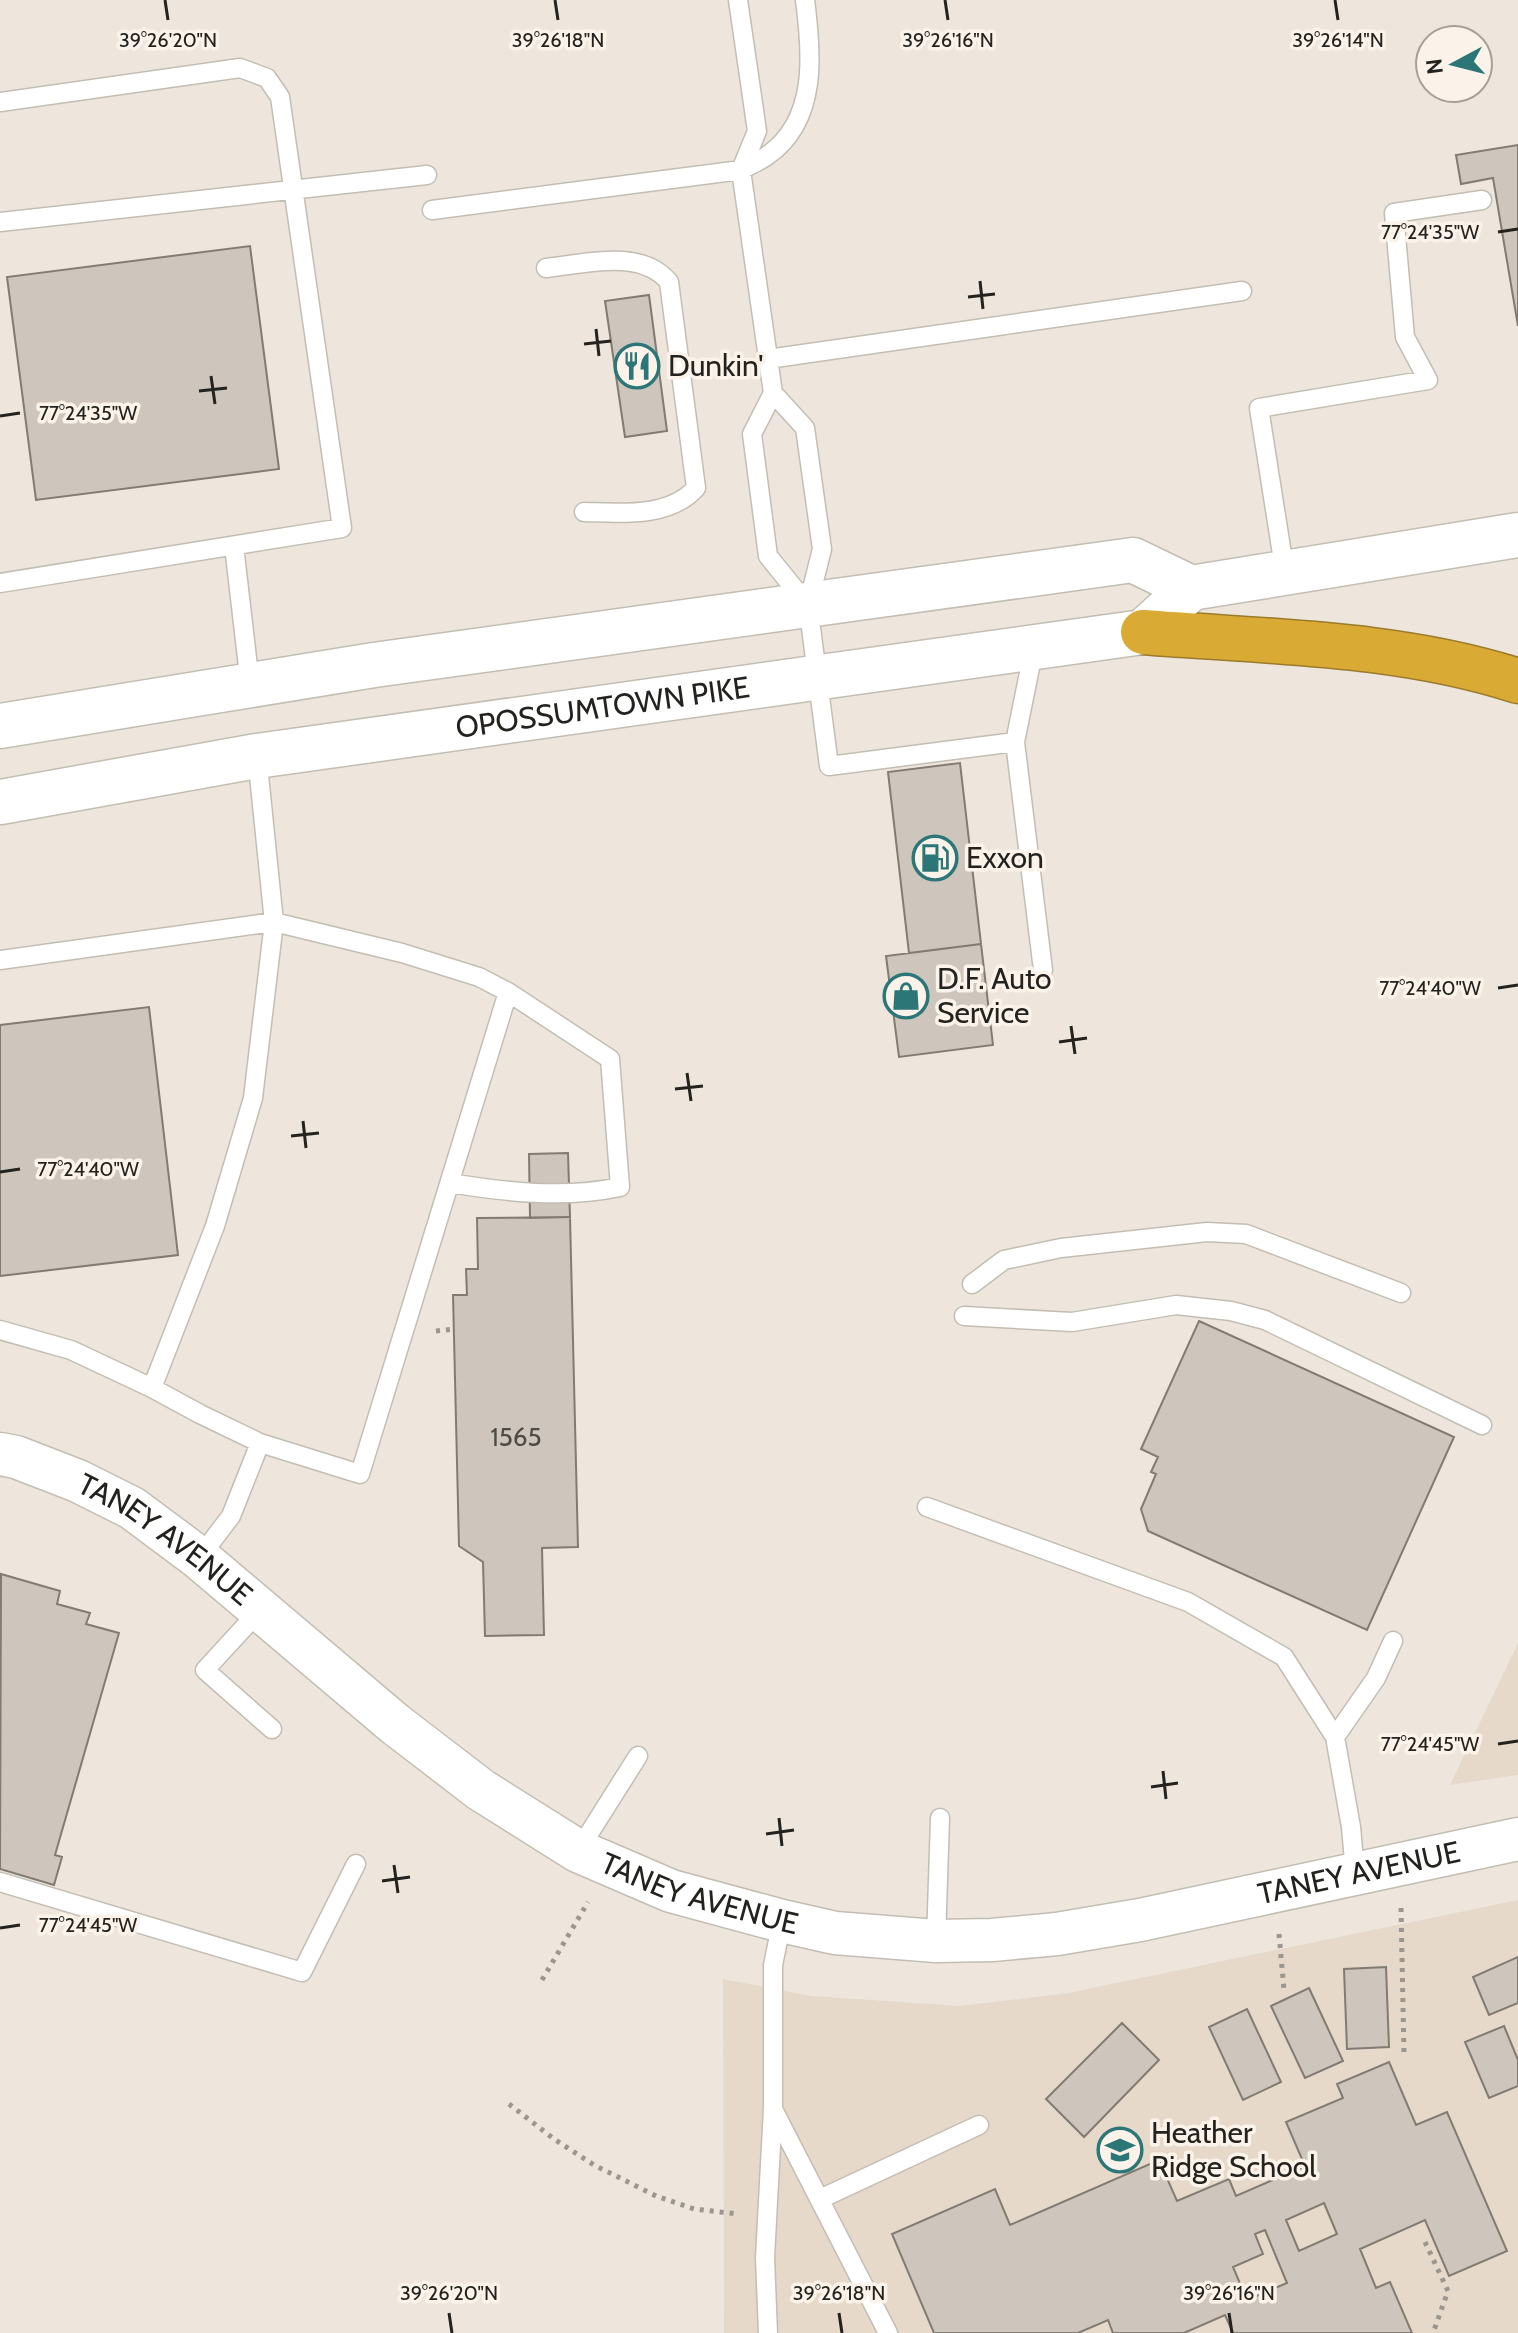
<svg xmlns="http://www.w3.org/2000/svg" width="1518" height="2333" font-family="Cabin,sans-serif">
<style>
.built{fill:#e6d9ca}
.building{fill:#cec6bd;stroke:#827b72;stroke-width:2;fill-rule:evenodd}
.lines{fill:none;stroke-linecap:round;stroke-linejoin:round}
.service-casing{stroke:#c4bdb3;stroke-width:21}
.tertiary-casing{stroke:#c4bdb3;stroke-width:45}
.secondary-casing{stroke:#c4bdb3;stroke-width:47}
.motorway-casing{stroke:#9a7b2c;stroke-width:47}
.path{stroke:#9b968e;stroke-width:5;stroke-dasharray:4 6;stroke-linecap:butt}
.service{stroke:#fff;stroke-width:18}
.tertiary{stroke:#fff;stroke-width:42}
.secondary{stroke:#fff;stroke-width:44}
.motorway{stroke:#daab34;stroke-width:44}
.ticks{fill:none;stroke:#24221e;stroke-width:3}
.labels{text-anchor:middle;stroke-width:7;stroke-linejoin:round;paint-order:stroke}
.number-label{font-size:26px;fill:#4e4b46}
.poi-label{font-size:30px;fill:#24221e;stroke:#fbf3e9;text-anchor:start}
.street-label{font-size:30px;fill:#24221e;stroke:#fbf3e9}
.ticks-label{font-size:20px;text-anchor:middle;fill:#24221e;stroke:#fbf3e9;stroke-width:7;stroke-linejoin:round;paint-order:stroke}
</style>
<rect width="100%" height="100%" fill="#eee6dc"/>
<!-- built -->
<path class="built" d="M1518,1643v132l-68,10z
M1518,1900v433h-794l-1,-354 89,17 148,10 108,-13z"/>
<!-- building -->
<path class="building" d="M1518,145v181l-25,-148 -32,6 -5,-29z
M250,246l29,223 -243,31 -29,-223z
M649,295l18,136 -42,6 -20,-136z
M960,763l21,181 -72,9 -21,-181z
M981,944l12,101 -94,12 -13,-101z
M149,1007l29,248 -178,21v-251z
M568,1153l2,64 -40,1 -1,-64z
M570,1217l8,330 -36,1 2,87 -59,1 -2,-74 -24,-16 -6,-251h14l-1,-26h12l-1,-51z
M1199,1321l255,116 -87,193 -219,-99 -7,-22 15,-35 -5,-2 7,-15 -17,-8z
M1,1574l59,17 -3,13 33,9 -4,11 33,9 -64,222 7,2 -8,28 -54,-16z
M1518,1957v46l-29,12 -16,-38z
M1386,1967l3,80 -42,2 -3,-80z
M1309,1988l34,73 -38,17 -34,-72z
M1247,2009l34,73 -38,18 -34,-73z
M1122,2023l37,37 -75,77 -38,-38z
M1504,2026l14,34v26l-29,12 -24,-56z
M1389,2062l27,63 31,-13 60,139 -58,25 -24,-56 -65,29 16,39 14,-6 22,51h-179l-8,-18 -41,18h-71l-5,-13 -30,13h-144l-42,-99 103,-45 15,36 149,-65 18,41 52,-22 7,17 69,-30 -19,-44 57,-24 -6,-14zM1324,2203l13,31 -38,17 -13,-31zM1265,2230l22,53 -40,17 -14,-33 30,-13 -8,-20z"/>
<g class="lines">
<!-- service casing -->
<g class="service-casing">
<path id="service" d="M738,0l19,131 -16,39 32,223 32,35 17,121 -14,56 21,161 186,-24
M0,102l240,-34 27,10 13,19 62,431 -342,55
M432,210l309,-40c9,-5 19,-9 27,-15 50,-35 44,-102 37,-155
M0,222l427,-47
M546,268c39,-4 95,-20 123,14l27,206c-27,30 -75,25 -112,24
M768,359l474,-68
M773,393l-21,41 16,122 38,47
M234,546l16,138
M1285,573l-26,-165 169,-28 -23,-43 -11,-124 88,-13
M1034,648l-19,94 28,228
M0,960l274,-38 128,31 77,24 29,15 102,67 10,128c-56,12 -115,5 -170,-4
M972,1284l32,-24 57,-12 146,-16 39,2 155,59
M964,1316l108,6 104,-17 55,6 34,9 217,105
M0,1330l71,20 81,38 63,-162 38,-128 21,-176 -17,-166
M152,1388l48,26 60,29 100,31 148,-482
M927,1507l261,95 96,55 51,80 16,90 4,45
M199,1558l32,-42 29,-73
M260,1610l-55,60 67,59
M1335,1737l41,-59 17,-37
M578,1851l60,-95
M0,1882l302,90 54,-108
M936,1941l4,-123
M774,2111l114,222
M820,2199l159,-74
M768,2333l-3,-75 8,-150v-143l9,-44"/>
</g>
<!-- tertiary casing -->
<g class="tertiary-casing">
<g id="tertiary">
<path id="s1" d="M0,1454l16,3 62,24 54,27 67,50 196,166 86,66 97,61 93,40 111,30 53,12 101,8 56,-1 65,-6 83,-14 378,-81"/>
</g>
</g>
<!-- secondary casing -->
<g class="secondary-casing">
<g id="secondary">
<path d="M0,726l374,-61 759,-105 58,28"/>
<path id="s2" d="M0,802l257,-46 886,-124 48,-44 327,-53"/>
</g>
</g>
<!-- motorway casing -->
<g class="motorway-casing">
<path id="motorway" d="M1143,632c124,10 255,10 375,49"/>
</g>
<!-- path -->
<path class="path" d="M436,1331l18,-2
M1401,1908l3,147
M1279,1934l5,56
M542,1980l46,-78
M509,2104l45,35 40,26 62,31 38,13 44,5
M1425,2242l23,49 -15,42"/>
<!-- service -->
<use href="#service" class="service"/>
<!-- tertiary -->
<use href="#tertiary" class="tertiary"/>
<!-- secondary -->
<use href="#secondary" class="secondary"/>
<!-- motorway -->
<use href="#motorway" class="motorway"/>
</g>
<!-- ticks -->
<path class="ticks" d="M165,0l3,20M555,0l3,20M945,0l3,20M1335,0l3,20M1498,232l20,-3M980,281l3,28M968,297l27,-3M596,329l3,27M584,344l27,-3M211,376l4,28M199,391l28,-3M0,416l20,-3M1498,988l20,-3M1071,1026l4,28M1059,1042l28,-4M687,1073l4,28M675,1089l28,-3M303,1121l3,27M291,1136l28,-3M0,1172l20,-3M1498,1744l20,-3M1163,1771l3,28M1151,1787l27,-4M779,1818l3,28M766,1834l28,-4M394,1865l4,28M382,1881l28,-4M0,1928l20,-3M449,2313l3,20M839,2313l3,20M1229,2313l3,20"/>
<!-- icons -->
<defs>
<g id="restaurant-ring" transform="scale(2.3)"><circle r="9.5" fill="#fbf3e9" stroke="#2c7678" stroke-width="1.5"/><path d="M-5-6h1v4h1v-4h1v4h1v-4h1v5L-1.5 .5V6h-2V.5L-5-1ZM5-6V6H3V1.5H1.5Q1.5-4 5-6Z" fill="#2c7678"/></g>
<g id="fuel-ring" transform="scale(2.3)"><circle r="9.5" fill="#fbf3e9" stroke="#2c7678" stroke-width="1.5"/><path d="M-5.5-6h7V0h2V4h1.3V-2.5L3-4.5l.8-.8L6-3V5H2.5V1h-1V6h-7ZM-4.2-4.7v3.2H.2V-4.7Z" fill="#2c7678"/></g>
<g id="shop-ring" transform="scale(2.3)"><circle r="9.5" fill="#fbf3e9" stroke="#2c7678" stroke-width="1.5"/><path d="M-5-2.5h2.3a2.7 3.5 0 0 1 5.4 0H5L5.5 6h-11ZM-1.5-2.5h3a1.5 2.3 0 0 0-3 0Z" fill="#2c7678"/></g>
<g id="school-ring" transform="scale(2.3)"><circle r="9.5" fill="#fbf3e9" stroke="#2c7678" stroke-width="1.5"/><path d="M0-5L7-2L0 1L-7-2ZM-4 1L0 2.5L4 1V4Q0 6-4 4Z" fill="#2c7678"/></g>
</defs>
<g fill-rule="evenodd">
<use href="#restaurant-ring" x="637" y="366"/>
<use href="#fuel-ring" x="935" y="858"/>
<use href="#shop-ring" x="906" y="996"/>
<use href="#school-ring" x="1120" y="2150"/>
</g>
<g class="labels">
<!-- number labels -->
<g class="number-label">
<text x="516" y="1446">1565</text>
</g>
<!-- poi labels -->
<g class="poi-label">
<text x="668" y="376">Dunkin'</text>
<text x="966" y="868">Exxon</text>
<text x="937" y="989">D.F. Auto<tspan x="937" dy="34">Service</tspan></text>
<text x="1151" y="2143">Heather<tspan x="1151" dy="34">Ridge School</tspan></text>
</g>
<!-- street labels -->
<g class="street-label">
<text dy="10" stroke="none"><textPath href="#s2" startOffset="610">OPOSSUMTOWN PIKE</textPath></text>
<text dy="10" stroke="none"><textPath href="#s1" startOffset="188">TANEY AVENUE</textPath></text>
<text dy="10" stroke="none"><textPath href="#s1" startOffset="1508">TANEY AVENUE</textPath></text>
<text dy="10" stroke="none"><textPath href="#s1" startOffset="836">TANEY AVENUE</textPath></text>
</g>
</g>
<g class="ticks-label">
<text x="168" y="47">39°26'20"N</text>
<text x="558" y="47">39°26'18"N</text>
<text x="948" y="47">39°26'16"N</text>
<text x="1338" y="47">39°26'14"N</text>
<text x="1430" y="239">77°24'35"W</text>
<text x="88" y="420">77°24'35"W</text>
<text x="1430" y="995">77°24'40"W</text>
<text x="88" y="1176">77°24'40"W</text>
<text x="1430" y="1751">77°24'45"W</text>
<text x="88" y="1932">77°24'45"W</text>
<text x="449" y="2300">39°26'20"N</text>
<text x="839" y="2300">39°26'18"N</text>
<text x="1229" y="2300">39°26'16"N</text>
</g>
<!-- north arrow -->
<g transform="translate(1454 64) rotate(263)"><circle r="38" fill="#fbf3e9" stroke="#a59f98" stroke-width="2"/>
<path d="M0-6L14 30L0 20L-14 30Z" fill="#2c7678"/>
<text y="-12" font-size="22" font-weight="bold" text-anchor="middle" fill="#24221e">N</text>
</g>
</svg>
